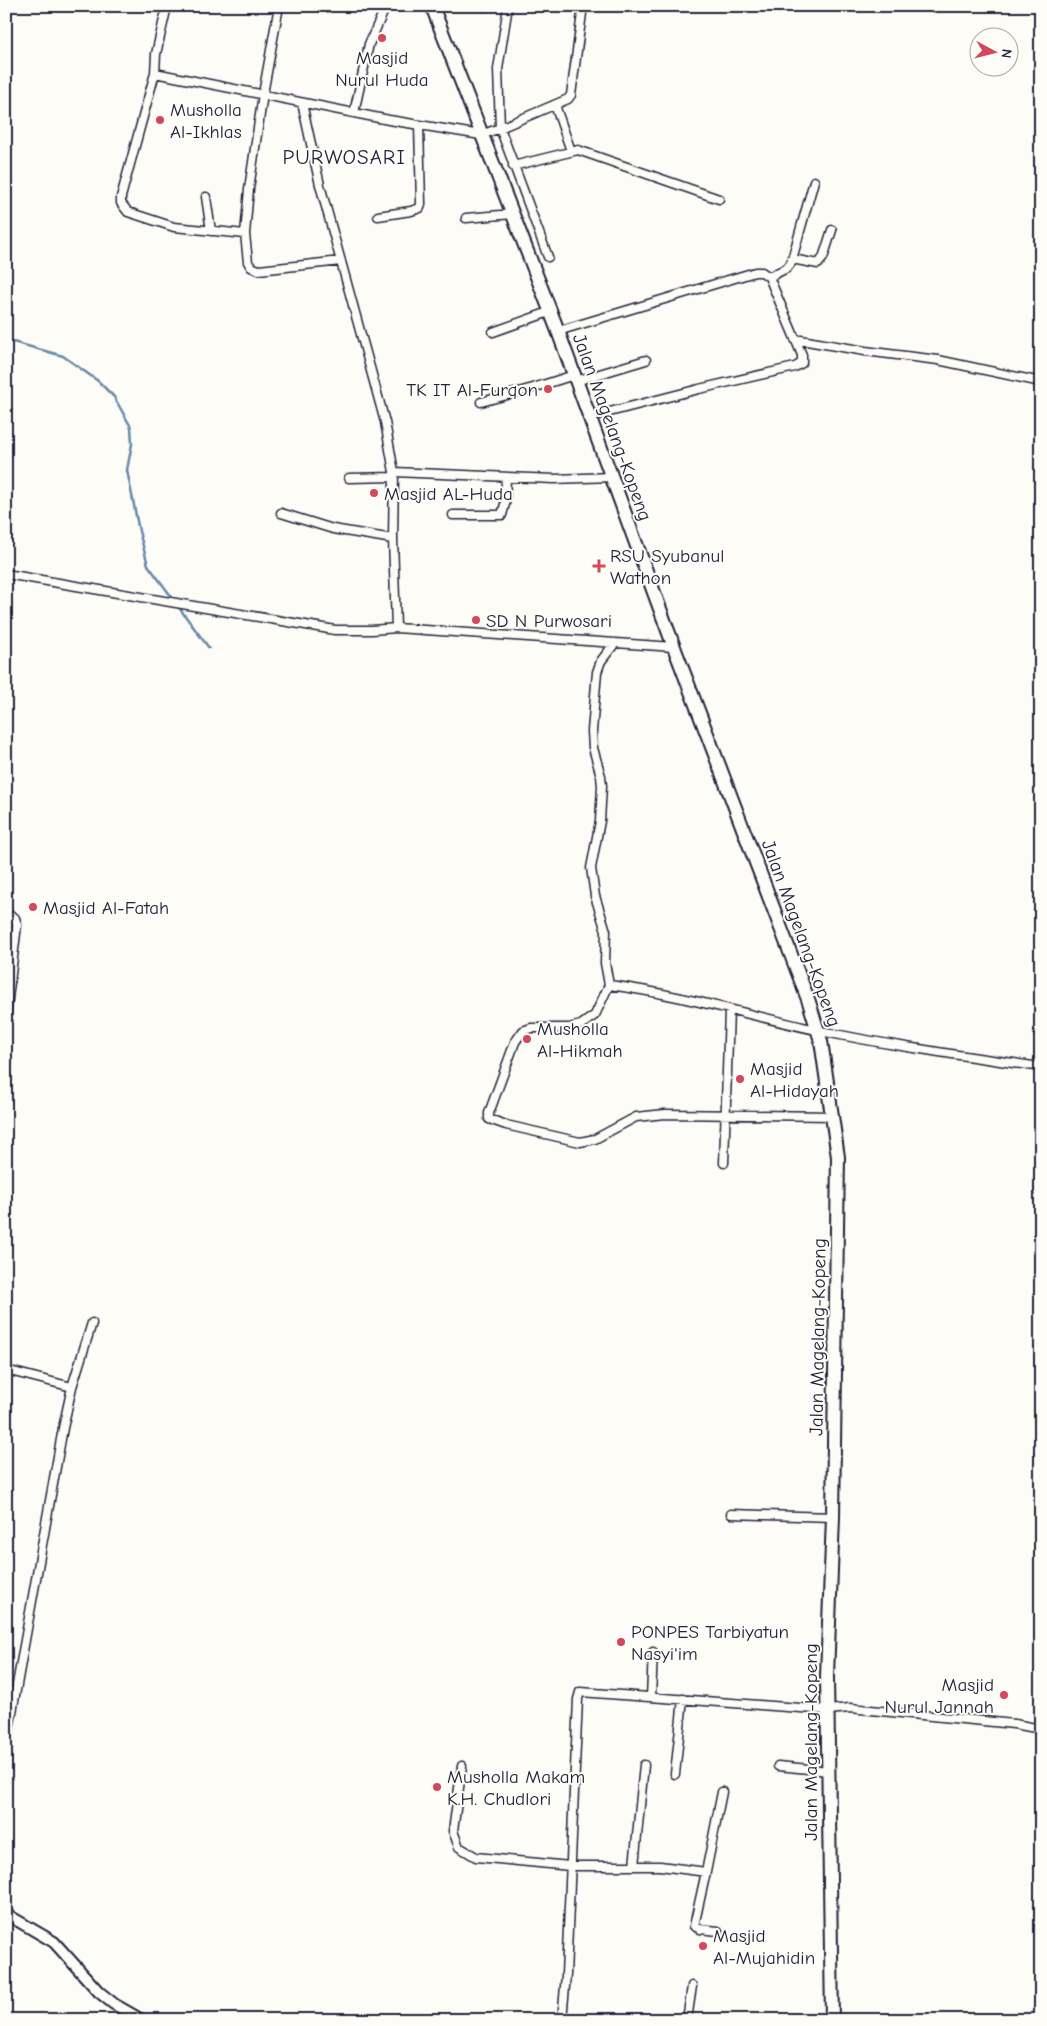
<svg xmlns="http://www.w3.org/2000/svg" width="1047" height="2026" font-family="'Comic Neue',sans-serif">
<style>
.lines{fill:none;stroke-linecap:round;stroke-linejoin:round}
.stream{stroke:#638aa8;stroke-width:2.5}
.minor-casing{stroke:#22223b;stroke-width:11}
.tertiary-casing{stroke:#22223b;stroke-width:14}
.primary-casing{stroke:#22223b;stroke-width:16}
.minor{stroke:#fdfcf7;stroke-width:8}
.tertiary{stroke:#fdfcf7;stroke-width:10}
.primary{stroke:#fdfcf7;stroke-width:12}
.poi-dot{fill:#d1495b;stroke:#fdfcf7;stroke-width:2}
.labels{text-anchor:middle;stroke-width:4;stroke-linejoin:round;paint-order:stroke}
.poi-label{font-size:19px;fill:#22223b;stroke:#fdfcf7;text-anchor:start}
.street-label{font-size:19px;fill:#22223b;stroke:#fdfcf7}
.quarter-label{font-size:21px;letter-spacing:1px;fill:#22223b;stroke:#fdfcf7}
</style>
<rect width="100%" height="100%" fill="#fdfcf7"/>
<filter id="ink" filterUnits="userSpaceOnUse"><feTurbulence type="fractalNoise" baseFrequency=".02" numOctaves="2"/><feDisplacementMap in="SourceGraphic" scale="10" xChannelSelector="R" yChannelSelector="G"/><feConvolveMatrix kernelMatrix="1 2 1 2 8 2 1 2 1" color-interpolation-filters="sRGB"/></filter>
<g filter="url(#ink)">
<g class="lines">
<!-- stream -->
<path class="stream" d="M484,11l1,-5
M6,340l57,16 35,25 16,16 17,30 1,17 -5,26 12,61 9,34 26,35
M177,605l32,43"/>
<!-- minor casing -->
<g class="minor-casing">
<path id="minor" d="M167,6l-11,48 -1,19 -34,124v6l7,9 46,15 71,7
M279,6l-16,88 -14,95 -4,45 3,28 3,5 8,3 82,-9
M155,73l234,47 92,15 19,-7 -2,-59 10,-63
M302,103l18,82 65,237 9,50 -1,67 3,89 278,19
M555,105l16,46
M354,113l15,-69 17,-38
M513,166l65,-16 141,49
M206,197l5,34
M378,216l33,-5 9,-3 1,-4 -2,-79
M466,218l47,-4
M548,257l-48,-129 68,-29 3,-4 12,-89
M792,259l26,5 5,-6 9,-28
M769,277l18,-9 4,-5 23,-82
M558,331l197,-59h7l7,5 33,78v8l-7,4 -96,22 -109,28
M493,332l56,-20
M795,339l70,12 73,9 103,22
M576,381l70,-21
M481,402l52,-14 41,-13
M394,472l160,7 59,-2
M349,478l45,-1
M281,513l52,16 60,10
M453,515h49l3,-11 1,-27
M6,574l329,56h37l24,-2
M615,643l-14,18 -4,11 -5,59 1,17 8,28 1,10 -2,35 -9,47 4,28 11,35 -1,32 4,22 -14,30 -14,10 -12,3h-38l-8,3 -8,11 -26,71v6l17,6 74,17 15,-3 41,-22 29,-3 168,2
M6,914l9,4 2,7 -11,90
M609,985c70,9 139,30 207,45 74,16 150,26 225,37
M724,1163l5,-153
M6,1370l66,17
M731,1514l102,3
M651,1697l2,-45
M6,1746l57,-318 9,-41 20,-64
M462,1766l-9,65 6,16 17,10 94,9h90l46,6 16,-80
M778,1766l51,5
M675,1774l8,-75
M634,1866l10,-101
M706,1872l-12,54 6,3 18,2
M562,2020l4,-45 12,-276 2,-7 248,18 22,-2 164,16 27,5
M687,2020l5,-34"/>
</g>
<!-- tertiary casing -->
<g class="tertiary-casing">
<path id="tertiary" d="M6,1914l48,28 45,50 15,12 28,16"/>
</g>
<!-- primary casing -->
<g class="primary-casing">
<path id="primary" d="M432,6l126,325 116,316 135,355 12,39 17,116 -5,360 -6,159 5,344"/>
</g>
<!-- minor -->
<use href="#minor" class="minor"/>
<!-- tertiary -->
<use href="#tertiary" class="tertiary"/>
<!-- primary -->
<use href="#primary" class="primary"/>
</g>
</g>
<!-- markers -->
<g class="poi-dot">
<circle cx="382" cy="38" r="5"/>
<circle cx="160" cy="120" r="5"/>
<circle cx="548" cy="389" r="5"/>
<circle cx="374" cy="493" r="5"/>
<path d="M596.5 558.5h5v5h5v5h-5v5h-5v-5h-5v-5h5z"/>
<circle cx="476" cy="620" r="5"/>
<circle cx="33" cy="907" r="5"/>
<circle cx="527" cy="1039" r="5"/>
<circle cx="740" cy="1079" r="5"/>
<circle cx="621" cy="1642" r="5"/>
<circle cx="1004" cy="1695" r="5"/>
<circle cx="437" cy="1787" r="5"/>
<circle cx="703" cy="1946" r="5"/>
</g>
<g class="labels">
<!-- poi labels -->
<g class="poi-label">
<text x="382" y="64" text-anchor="middle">Masjid<tspan x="382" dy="22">Nurul Huda</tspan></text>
<text x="170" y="116">Musholla<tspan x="170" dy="22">Al-Ikhlas</tspan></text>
<text x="538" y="396" text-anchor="end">TK IT Al-Furqon</text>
<text x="384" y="500">Masjid AL-Huda</text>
<text x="610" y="562">RSU Syubanul<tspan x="610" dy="22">Wathon</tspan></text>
<text x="486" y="627">SD N Purwosari</text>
<text x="43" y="914">Masjid Al-Fatah</text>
<text x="537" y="1035">Musholla<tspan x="537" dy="22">Al-Hikmah</tspan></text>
<text x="750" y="1075">Masjid<tspan x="750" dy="22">Al-Hidayah</tspan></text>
<text x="631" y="1638">PONPES Tarbiyatun<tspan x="631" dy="22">Nasyi'im</tspan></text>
<text x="994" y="1691" text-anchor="end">Masjid<tspan x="994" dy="22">Nurul Jannah</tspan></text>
<text x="447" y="1783">Musholla Makam<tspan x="447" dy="22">K.H. Chudlori</tspan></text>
<text x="713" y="1942">Masjid<tspan x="713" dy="22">Al-Mujahidin</tspan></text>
</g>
<!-- street labels -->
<g class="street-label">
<text transform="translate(613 427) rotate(70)" y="7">Jalan Magelang-Kopeng</text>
<text transform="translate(802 933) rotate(70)" y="7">Jalan Magelang-Kopeng</text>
<text transform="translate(817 1337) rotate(-89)" y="7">Jalan Magelang-Kopeng</text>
<text transform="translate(810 1742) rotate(-90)" y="7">Jalan Magelang-Kopeng</text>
</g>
<!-- quarter labels -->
<g class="quarter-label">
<text x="344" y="164">PURWOSARI</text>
</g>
</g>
<!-- margin -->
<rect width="1047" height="2026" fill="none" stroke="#fdfcf7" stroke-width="25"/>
<rect x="12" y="12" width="1022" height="2001" fill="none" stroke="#22223b" stroke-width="2" filter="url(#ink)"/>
<!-- north arrow -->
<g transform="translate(994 52) rotate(97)"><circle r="24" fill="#fdfcf7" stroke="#a5a5ac"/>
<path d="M0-4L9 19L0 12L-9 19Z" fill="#d1495b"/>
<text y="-8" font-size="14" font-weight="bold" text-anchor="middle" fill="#22223b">N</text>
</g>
</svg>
